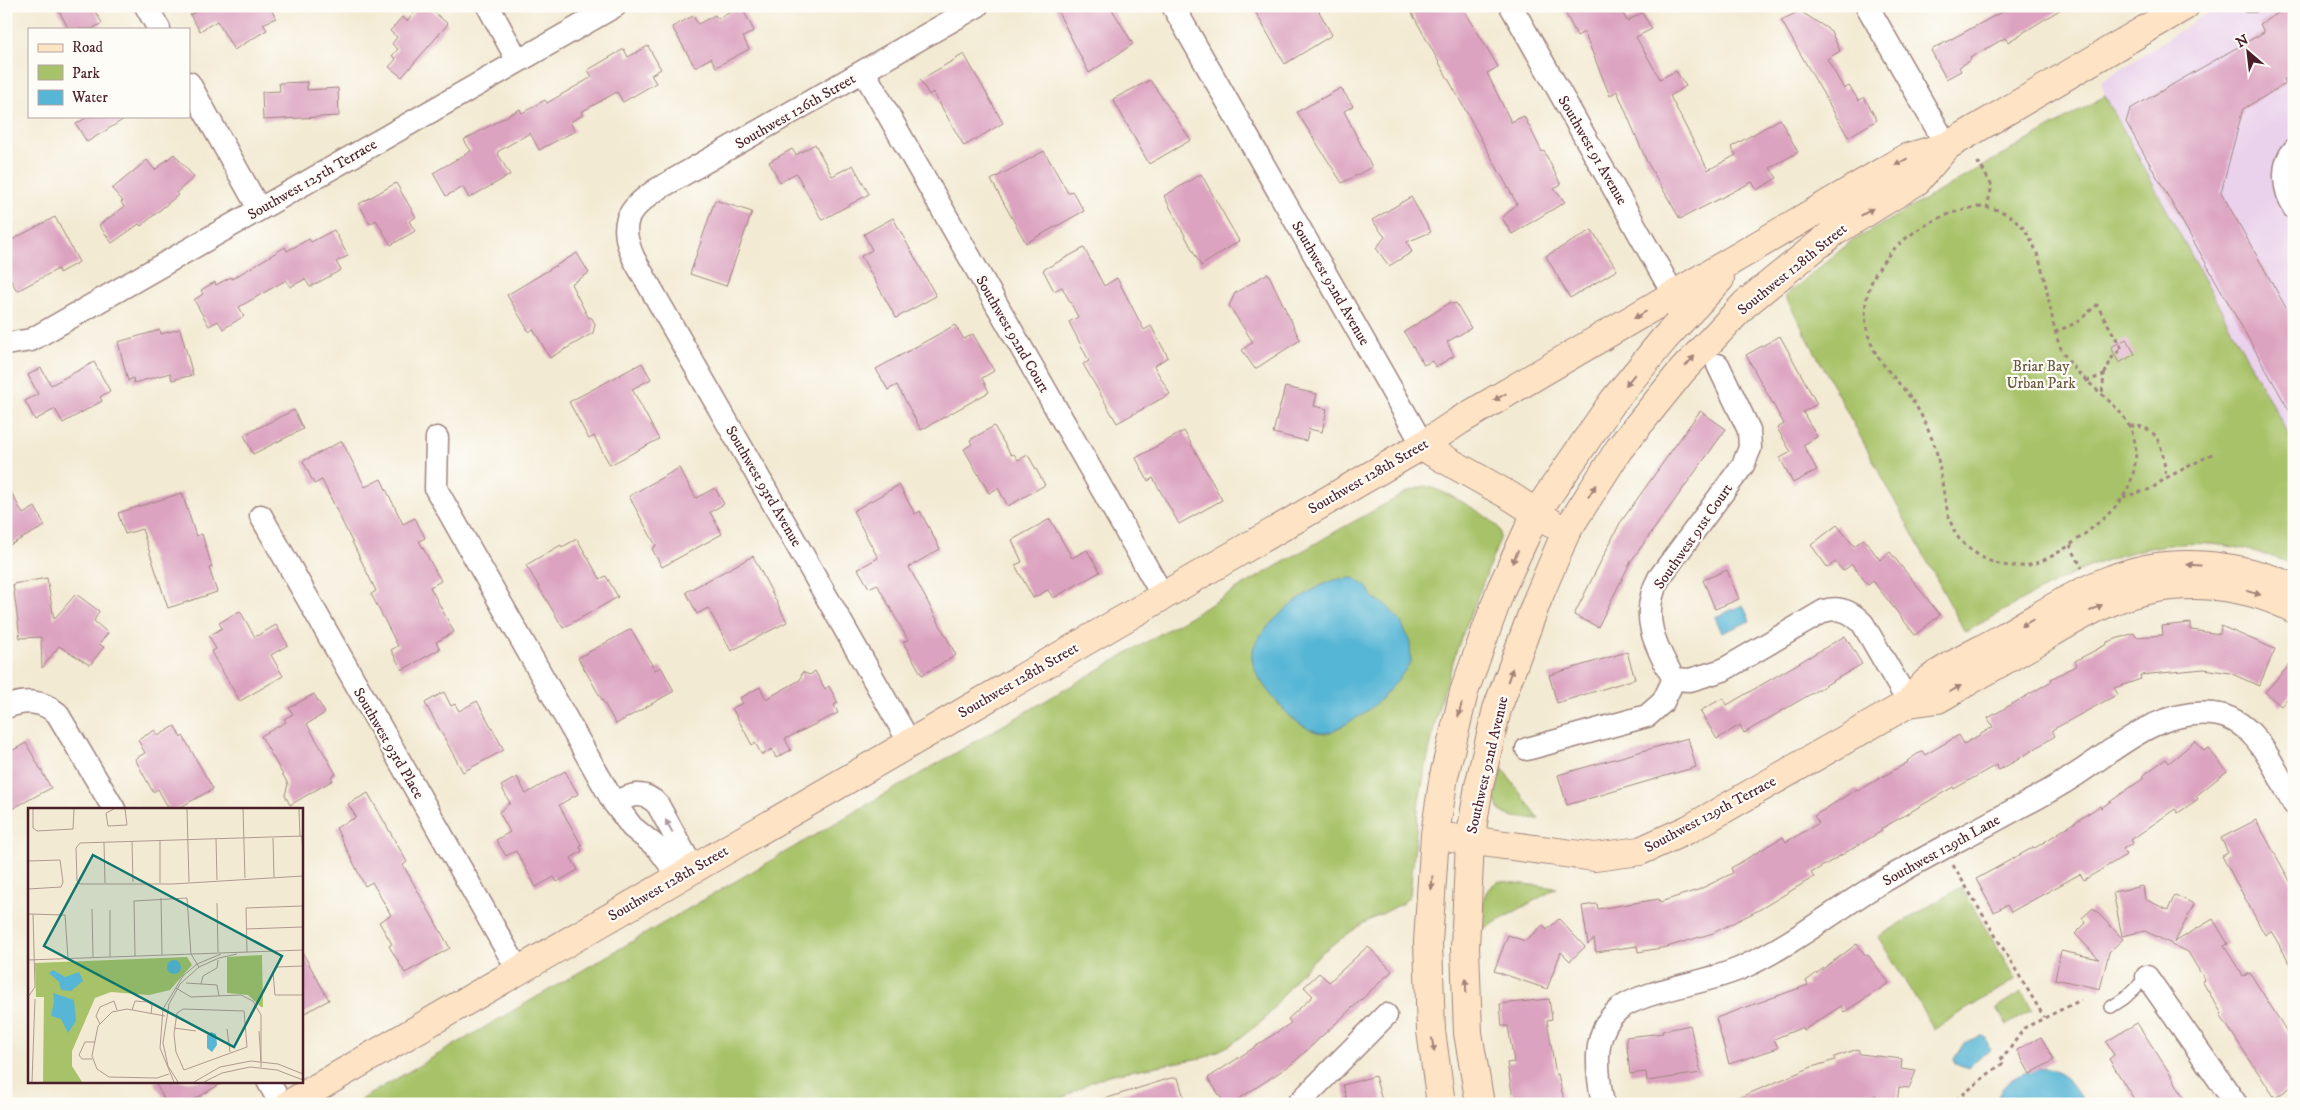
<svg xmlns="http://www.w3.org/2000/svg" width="2300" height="1110" font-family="'IM FELL DW Pica',serif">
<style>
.built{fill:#ead1ec}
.green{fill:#a7c268;stroke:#78704a}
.water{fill:#57b6d5;stroke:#506a80}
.building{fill:#dca3c0}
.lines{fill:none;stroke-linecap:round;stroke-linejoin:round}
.lane-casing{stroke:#9e847f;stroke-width:14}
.street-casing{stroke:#9e847f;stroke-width:25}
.secondary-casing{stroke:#9e847f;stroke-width:30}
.path{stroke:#9e847f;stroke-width:3;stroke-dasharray:4 4;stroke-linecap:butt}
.lane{stroke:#fff;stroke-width:11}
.street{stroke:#fff;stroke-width:22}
.secondary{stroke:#fee4c5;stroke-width:28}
.oneway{fill:#a48278}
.oneway2{fill:#ae9aa0}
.labels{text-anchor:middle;stroke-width:4.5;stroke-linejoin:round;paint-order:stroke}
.street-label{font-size:15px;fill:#4a1f2b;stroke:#fdfcf7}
.park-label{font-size:15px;fill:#6b5840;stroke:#fdfcf7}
.inset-road{fill:none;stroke:#af9990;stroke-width:1}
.view{fill:#0f766e;fill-opacity:0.15;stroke:#0f766e;stroke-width:2.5}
.inset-edge{fill:none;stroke:#4a1f2b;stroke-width:2.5}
</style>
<rect width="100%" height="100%" fill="#fdfcf7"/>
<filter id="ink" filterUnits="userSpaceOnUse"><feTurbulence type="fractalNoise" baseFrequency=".02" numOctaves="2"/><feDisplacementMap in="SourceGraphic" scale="10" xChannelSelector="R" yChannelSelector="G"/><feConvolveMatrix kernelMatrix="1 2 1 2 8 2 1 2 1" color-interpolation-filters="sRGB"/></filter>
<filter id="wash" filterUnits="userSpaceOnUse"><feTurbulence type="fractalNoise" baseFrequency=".0096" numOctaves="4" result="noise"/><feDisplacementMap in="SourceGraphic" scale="20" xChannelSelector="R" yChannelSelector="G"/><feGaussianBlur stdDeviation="1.12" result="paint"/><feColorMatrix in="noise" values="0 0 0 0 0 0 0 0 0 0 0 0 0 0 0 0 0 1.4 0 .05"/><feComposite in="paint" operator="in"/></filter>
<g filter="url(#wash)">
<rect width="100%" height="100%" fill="#f3ead3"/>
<!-- built -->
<path class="built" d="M2218,6h76v439l-189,-349 -4,-14z"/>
<!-- green -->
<path class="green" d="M2105,96l189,349v120c-131,-55 -218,6 -329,67l-180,-336 64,-53z
M1424,486c16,2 61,27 72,39 4,4 5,9 4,14l-43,110 -19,61 -19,90 -9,95 -7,8 -41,21 -41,29 -22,21 -34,45 -33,25 -26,13 -98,18 -19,8 -37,21h-699l982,-572 74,-41z
M1502,768l37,51 -28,-2 -11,-6 -5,-13z
M1500,881l57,7 -75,42c0,-20 -3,-41 18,-49z
M1961,887l55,92 -82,50 -56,-92z
M2022,992l10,18 -25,15 -11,-17z"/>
<!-- water -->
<path class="water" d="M1354,578l13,9 6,11 13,7 15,17 9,20 1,21c-23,29 -35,46 -69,63 -5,2 -12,7 -17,7 -22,-1 -40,-21 -52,-36 -8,-9 -23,-30 -21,-44 5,-26 58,-67 83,-73 5,-2 13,-1 19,-2z
M1743,605l7,16 -28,12 -7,-16z
M1981,1036l4,1 5,14 -13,7 -9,11 -13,-5 -1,-5 10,-16z
M2045,1068c21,5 30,18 40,36h-92c13,-26 25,-31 52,-36z"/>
<g id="blocks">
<!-- building -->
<path class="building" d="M56,6h36l10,17 -10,6h-23z
M205,6h64l7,12 -13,6 4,6 -33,20 -17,-29 -17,10 -10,-16z
M420,6h7l21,18 -46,53 -13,-10 7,-8 -4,-3 6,-7 -6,-5 5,-7 -7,-6 12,-14 5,4z
M741,6l13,25 -11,6 6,12 -33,18 -5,-9 -16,9 -23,-40 21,-11 5,8 17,-9 3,4z
M1055,6h55l23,38 -44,29z
M1252,6h64l16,29 -47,29z
M1408,6h54l36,61 -11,6 24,49 13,-6 18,36 2,-1 17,34 -7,4 11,13 -53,32 -10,-16 15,-14z
M1562,6h57l8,15 15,-8 10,16 -16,8 24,42 16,-8 10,15 -16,10 38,74 28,-15 -5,-8 49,-28 18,33 -28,16 7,10 -20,12 -5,-8 -72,37 -34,-59 -29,-69 -7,5 -26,-64 -7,4z
M2013,6h53l-58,36 -3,-4 -35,20 1,2 -12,7 2,4 -15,8 -15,-29z
M2290,6h4v68l-11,6 2,4 -42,25 -22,83 73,130v97l-168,-297 4,-13 134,-77 -4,-8z
M1800,11l31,20 9,20 -13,8 17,30 5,-3 10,15 5,-4 13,23 -29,17 -67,-117z
M648,46l13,23 -10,6 5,8 -33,19 -6,-10 -36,20 2,3 -13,7 5,9 -36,19 -9,-17 -33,19 13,23 -41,23 -6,-11 -17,9 -13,-23 38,-22 -7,-11 56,-31 2,4 23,-13 2,3 45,-26 -4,-7 36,-21 4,8z
M964,54l39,69 -39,23 -31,-54 -4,3 -9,-15z
M1150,80l41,60 -42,24 -36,-65z
M307,82v8l31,-2 1,28 -76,4 -1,-28 18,-1 -1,-8z
M1341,88l12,18 -9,5 28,56 -30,16 -45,-71z
M89,116h40l-42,26 -11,-18z
M815,144l17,32 21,-11 16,29 -47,26 -26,-47 -16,9 -11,-20 23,-13 4,6z
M1044,151l24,42 4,-2 12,20 -58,32 -35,-63z
M174,154l20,23 -18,16 2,2 -37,31 -2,-2 -27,19 -13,-18 25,-18 -3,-5 2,-1 -11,-12 35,-29 8,10z
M1201,174l38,67 -38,25 -37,-70z
M396,183l20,34 -7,4 6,10 -24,14 -15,-25 -6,4 -11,-20z
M1411,197l20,35 -24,10 5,10 -23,14 -13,-18 9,-11 -13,-17z
M715,200l37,12 -26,74 -36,-12z
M55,217l24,45 -20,11 -1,-4 -41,22 -11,-20v-28z
M893,218l43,78 -40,22 -35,-62 11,-6 -8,-16z
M334,230l14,26 -12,6 5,8 -31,17 -5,-8 -15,8 -4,-7 -47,27 5,9 -21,13 -5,-8 -9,5 -15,-26 9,-6 -2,-4 14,-8 1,3 15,-8 1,2 53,-32 2,4 22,-12 2,3z
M1592,230l25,40 -47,28 -24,-42z
M1084,248l20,38 13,-8 27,52 7,-4 17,31 -14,9 16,28 -53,29 -34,-59 6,-3 -20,-39 9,-5 -16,-30 -8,4 -11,-21z
M577,253l12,20 -18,11 17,33 4,1 3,6 -2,9 -43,25 -17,-29 -4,3 -22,-37z
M1268,273l32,67 -45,29 -13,-19 11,-8 -24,-36 6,-13z
M1451,302l1,2 4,-1 15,25 -24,14 7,14 -18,11 -4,-6 -8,4 -20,-33z
M955,325l9,14 9,-5 21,37 -12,7 7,14 -68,38 -24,-45 -9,5 -12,-21z
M180,329l13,46 -21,5 -2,-7 -36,10 -1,-5 -5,3 -10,-39 42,-12 1,4z
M1780,336l37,68 -14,8 14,25 -14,8 14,25 -24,13 -13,-25 11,-6 -14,-24 7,-4 -38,-69z
M2126,339l9,15 -16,9 -8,-16z
M94,362l16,29 -10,6 2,4 -39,22 -8,-14 -20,11 -10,-19 13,-7 -10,-19 13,-7 10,17z
M642,363l9,16 -19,10 27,50 -49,26 -16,-29 -5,3 -20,-37z
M1285,387l32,7 -3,12 13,3 -5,23 -13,-3 -3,12 -33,-8z
M294,410l9,19 -50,25 -9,-19z
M1700,411l26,18 -95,132 -33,66 -24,-12 46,-92z
M994,426l17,29 3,-1 4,6 10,-5 17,30 -37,21 -10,-18 -9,5 -25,-44 8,-5 -2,-4z
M1184,431l38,69 -43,24 -26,-46 -5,3 -12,-23z
M342,441l23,46 16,-8 22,45 12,-6 10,20 -6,3 22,40 -11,6 24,45 -18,10 4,7 -38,21 -11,-20 7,-4 -27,-52 5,-3 -54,-111 -8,4 -11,-23z
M679,468l17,30 19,-10 9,16 -14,8 12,22 -60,33 -10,-18 4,-3 -27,-50z
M6,483l17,31 12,-7 10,19 -39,21z
M899,485l16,29 5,-3 20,38 -31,18 47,88 -34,20 -19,-33 5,-2 -31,-56 -8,4 -11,-19 20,-11 -25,-47z
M182,493l14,43 6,-2 10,33 -3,1 8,24 -49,16 -26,-79 -17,5 -7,-21z
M1050,519l22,39 15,-8 13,22 -47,26 -5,-8 -15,8 -18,-33 7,-3 -10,-22z
M1837,525l17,21 10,-7 16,21 10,-8 50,63 -25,20 -42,-54 -5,4 -16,-21 -9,7 -8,-9 -7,6 -17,-23z
M577,539l23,40 6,-3 12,21 -55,31 -37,-63 35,-20 1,2z
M753,556l34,66 -56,29 -23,-43 -11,6 -11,-22z
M1727,570l12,29 -24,10 -12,-29z
M47,578l7,41 22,-25 23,17 -5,10 14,12 -9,11 5,3 -14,18 -31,-19 -17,22 -1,-31 -21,1 -7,-54z
M240,611l15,26 21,-12 12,20 -17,10 12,21 -43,25 -29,-49 5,-3 -7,-13 13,-8 -3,-5z
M2191,623v7l29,4 1,-8 54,23 -16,37 -29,-13 -26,-4 -64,6 1,4 -27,9 4,6 -66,36 3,6 -38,24 -18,10 -3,-5 -42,24 -1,-2 -72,42 1,2 -71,42 3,4 -57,34 -44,22 -46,14 -29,5 -1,-6 -41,6 -2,-13 -6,5 -6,-38 15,-2 1,5 61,-10 1,3 38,-12 35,-17 -2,-5 52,-31 3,5 33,-19 -5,-7 43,-27 1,2 50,-29 -1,-1 15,-10 3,4 34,-20 5,9 29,-17 -5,-9 64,-37 -1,-2 26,-14 -2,-4 32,-17v-2l27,-9 2,4 27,-2 -1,-9z
M631,629l24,41 6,-3 13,24 -58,33 -38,-66z
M1845,636l17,28 -118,69 -4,-8 -23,14 -17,-28 23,-13 4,7z
M1627,652l8,27 -78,24 -8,-28z
M2294,660v31l-13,15 -16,-14z
M815,671l10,18 4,-3 9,17 -4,2 4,8 -53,26 6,11 -15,8 -4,-9 -10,6 -7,-12 -3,2 -20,-37 11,-5 -3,-5 20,-11 6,12 34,-19 2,-8 8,3z
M444,692l7,14 4,-2 4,7 18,-10 27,49 -41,22 -38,-69z
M314,694l11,19 -18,11 29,50 -5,3 2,3 -43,25 -5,-10 3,-11 -27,-48 25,-14 -2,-3 9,-5 -4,-6z
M175,726l6,12 2,-2 30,53 -36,20h-8l-11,-20 -5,3 -18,-33 10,-6 -7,-13 17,-10 3,6z
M1688,738l8,29 -129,38 -9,-30z
M2195,741l9,10 4,-3 19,23 -31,25 2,3 -20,14 -3,-4 -44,31 2,3 -10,6 3,6 -42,25 -4,-6 -69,38 -4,-7 -13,7 -18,-33 58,-32 1,1 65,-42 1,2 43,-30 -2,-2 24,-17 3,4z
M26,743l25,45 -45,24v-58z
M565,771l13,23 -19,11 23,41 -2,1 2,4 -11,7 7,12 -21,12 -3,-5 -18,10 -20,-36 -10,5 -10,-16 14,-8 -11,-20 11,-9 -9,-17 16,-9 9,17z
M368,793l39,69 -4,3 47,83 -45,25 -16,-27 3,-2 -13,-22 12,-7 -19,-33 -7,4 -29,-58 20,-11 -8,-13z
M2256,820l38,68v82l-23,-39 -6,4 -43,-79 6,-3 -7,-15z
M2143,886l2,13 23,11 7,-15 19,9 -19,38 38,-23 15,25 -4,2 19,30 7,-3 44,70v42l-19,13 -55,-83 2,-1 -20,-33 3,-1 -17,-28 -43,-21 -23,5 -9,-44z
M2093,908l30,31 -14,13 -9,37 -45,-10 6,-28 38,8 -24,-25 11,-11 -4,-5z
M1559,919l26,28 -15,14 -9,-9 -14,37 -53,-18 14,-36 17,6 18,-16 4,5z
M1857,944l9,12 2,-1 21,28 -45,29 -3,-6 -37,24 -1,-3 -29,12 4,9 -49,16 -13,-46 92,-33 -2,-4z
M1368,946l24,25 -100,93 -61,40h-6l-17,-26 83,-55 -3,-4 25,-23 -9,-9 15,-14 10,9z
M301,950l28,50 -28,15z
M1549,999l3,20 -5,1 9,55 2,-1 6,27 -12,3h-38l-7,-41 7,-1 -6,-36h-6l-2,-22z
M2137,1023l36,55 14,26h-50l-28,-45 5,-4 -8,-13z
M1690,1025l11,48 -54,8 -1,-9 -16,2 -4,-37 37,-4 -1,-2z
M2041,1037l13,23 -24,14 -13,-24z
M1858,1049l2,5 42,5 -1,10 15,2 -7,17 -10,-1 -2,17h-22l1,-9 -28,9h-124l88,-37 23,-7 -1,-3z
M1375,1076l8,28h-35l-5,-19z
M1171,1078h7l8,26h-84l-1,-4z
M154,1081h72l-40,23h-19z"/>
</g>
</g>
<g filter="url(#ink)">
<use href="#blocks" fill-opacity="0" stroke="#9e847f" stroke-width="1"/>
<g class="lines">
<!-- lane casing -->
<g class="lane-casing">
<path id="lane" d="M2248,6h6
M2111,1007l14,-9 22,-21"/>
</g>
<!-- street casing -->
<g class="street-casing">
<path id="street" d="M146,6l13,23
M488,6l30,55
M1173,6l250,439
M1511,6l163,289
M1867,6l80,140
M864,72l299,524
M189,83l70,126
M2294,150c-14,16 -10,40 0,58
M6,344l25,-4 584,-334
M437,438l-1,51 178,314 18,24 26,21 21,29
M261,516l257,454
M1674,679c-19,-33 -35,-64 -15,-101l84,-113 7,-17 -1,-18 -31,-65
M1674,679l16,1 33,-10 101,-59c16,-5 28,1 39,13l46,79
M6,707c19,-7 35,-7 51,6l57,96
M910,743l-276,-484c-16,-35 -8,-48 22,-69l321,-184
M1527,749l120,-33 16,-14 11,-23
M614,803c16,-8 30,-14 44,2l35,64
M2147,977l89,127
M268,1081l13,23
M1298,1104l88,-89
M1603,1104c-6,-31 -12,-71 15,-94 24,-20 91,-27 123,-42 47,-21 88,-53 131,-80 46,-28 95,-52 142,-78 23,-12 45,-24 66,-38 42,-28 80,-63 133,-58 44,4 62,57 81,90"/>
</g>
<!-- secondary casing -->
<g class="secondary-casing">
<path id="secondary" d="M1423,445l9,7 78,44 42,27
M1909,703l29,-4c31,-18 63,-37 95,-55 25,-15 50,-31 77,-42 58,-25 128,-22 184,7
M1452,838l143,19 45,-6 49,-22 220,-126c6,-7 12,-17 20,-23 23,-17 51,-29 76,-44 35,-20 69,-43 107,-57 58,-23 125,-16 182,9
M289,1104l1134,-659 36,-24 447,-263 41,-12 238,-140
M1441,1104l-10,-73 -3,-89 7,-108 9,-58 20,-84 37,-103 35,-76 78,-113 50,-61 56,-60
M1480,1104l-12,-71 -3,-86 5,-106 9,-55 18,-77 41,-111 28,-66 53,-83 62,-77 64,-68 89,-72 83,-51 30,-35"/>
</g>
<!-- path -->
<path class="path" d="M1977,164l2,-1 13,23 -5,21
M1978,207c69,1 65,88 80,134 16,49 86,62 77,122 -3,26 -17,44 -37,60 -19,16 -50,41 -76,43 -24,2 -44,-8 -61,-25 -18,-19 -18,-72 -27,-97 -7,-17 -14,-34 -25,-48 -13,-18 -32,-34 -39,-56 -24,-68 47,-125 108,-133z
M2055,332l21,-9 21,-18 25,44 -9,7 -9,19
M2086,381l18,-6 -2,19
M2130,426c32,-2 33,28 36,52
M2123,497l28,-8 15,-11 50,-26
M2070,545l12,23
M1953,865l91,152
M1949,1104c20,-12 35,-29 55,-41l-3,-6 6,-4 17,-25 57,-28"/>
<!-- lane -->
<use href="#lane" class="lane"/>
<!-- street -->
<use href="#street" class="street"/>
<!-- secondary -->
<use href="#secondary" class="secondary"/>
</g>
<!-- one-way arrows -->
<defs><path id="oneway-solid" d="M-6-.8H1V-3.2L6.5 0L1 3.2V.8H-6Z" transform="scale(1.25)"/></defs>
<g class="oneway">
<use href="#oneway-solid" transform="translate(1901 162) rotate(152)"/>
<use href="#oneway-solid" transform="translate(1867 212) rotate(-31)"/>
<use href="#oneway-solid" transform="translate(1640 315) rotate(150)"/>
<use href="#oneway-solid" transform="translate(1690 361) rotate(-48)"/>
<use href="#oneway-solid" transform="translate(1630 380) rotate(129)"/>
<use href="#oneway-solid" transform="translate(1500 397) rotate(150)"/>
<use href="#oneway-solid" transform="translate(1592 491) rotate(-58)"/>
<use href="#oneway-solid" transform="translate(1515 557) rotate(115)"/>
<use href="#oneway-solid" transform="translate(2194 565) rotate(-177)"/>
<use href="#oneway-solid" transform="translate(2254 593) rotate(16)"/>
<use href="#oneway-solid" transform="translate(2096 608) rotate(-27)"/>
<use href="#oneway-solid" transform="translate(2027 623) rotate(150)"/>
<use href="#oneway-solid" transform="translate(1510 675) rotate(-70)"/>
<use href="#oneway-solid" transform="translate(1955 689) rotate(-30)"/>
<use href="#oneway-solid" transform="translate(1460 710) rotate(104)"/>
<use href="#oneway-solid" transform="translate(1432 883) rotate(94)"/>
<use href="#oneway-solid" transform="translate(1466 986) rotate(-92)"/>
<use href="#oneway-solid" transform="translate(1433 1045) rotate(82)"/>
</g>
<use class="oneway2" href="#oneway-solid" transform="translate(669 826) rotate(-119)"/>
</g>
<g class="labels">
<!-- street labels -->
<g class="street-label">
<text transform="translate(795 111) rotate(-30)" y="5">Southwest 126th Street</text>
<text transform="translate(1593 150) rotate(60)" y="5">Southwest 91 Avenue</text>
<text transform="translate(312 179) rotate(-30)" y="5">Southwest 125th Terrace</text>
<text transform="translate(1792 269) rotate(-39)" y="5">Southwest 128th Street</text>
<text transform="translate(1331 283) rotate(60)" y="5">Southwest 92nd Avenue</text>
<text transform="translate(1013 334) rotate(60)" y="5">Southwest 92nd Court</text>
<text transform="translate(1368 476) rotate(-30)" y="5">Southwest 128th Street</text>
<text transform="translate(764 486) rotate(60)" y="5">Southwest 93rd Avenue</text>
<text transform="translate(1693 536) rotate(-55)" y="5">Southwest 91st Court</text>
<text transform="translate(1018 680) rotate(-30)" y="5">Southwest 128th Street</text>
<text transform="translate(389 743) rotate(60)" y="5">Southwest 93rd Place</text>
<text transform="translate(1487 765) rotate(-77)" y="5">Southwest 92nd Avenue</text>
<text transform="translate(1710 814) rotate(-28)" y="5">Southwest 129th Terrace</text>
<text transform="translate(1941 850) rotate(-29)" y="5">Southwest 129th Lane</text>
<text transform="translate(668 883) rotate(-30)" y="5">Southwest 128th Street</text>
</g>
<!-- park labels -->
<g class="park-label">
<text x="2041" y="371">Briar Bay<tspan x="2041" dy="17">Urban Park</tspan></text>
</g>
</g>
<!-- overview -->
<g transform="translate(28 808)">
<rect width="275" height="275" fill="#f3ead3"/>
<path d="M234,147l1,52h-2l-13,-12 -21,-2v-36zM159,149l5,8 -22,25 -21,5 -38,-3 -16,6 -23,53v15l10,16h-39l1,-85h-8l-1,-34z" fill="#a7c268"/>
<path d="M139 159a7 7 0 1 1 14 0a7 7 0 1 1-14 0ZM25,162l12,7 14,-5 4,9 -12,10 -10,-1 -2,-8 -10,-9zM25,185l21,7 2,21 -8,12 -7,-14 -10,-3 3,-15zM183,224l5,2 1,11 -5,7 -5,-4v-13z" fill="#57b6d5"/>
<path class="inset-road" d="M5,1v19l4,3 36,-2 1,-20M86,1l-8,4 2,13 19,-1 -2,-16M159,1l2,73M215,1l2,69M271,1l1,28M274,28l1,22M275,28l-223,7 -4,5 1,33 3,3h93l130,-8M245,30l1,39M188,31l1,41M104,34l1,40M76,35l1,40M0,53l32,-1 3,22 -2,5 -33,2M132,75v-42M133,90l1,57M189,95l1,49M64,101l1,48M82,102v47M0,106l37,1 3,43M218,121l56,-2M219,144l-1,-44 56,-2M107,148l-1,-55 53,-3 4,56 8,13M0,152l275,-10v-57M275,158l-26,1 -4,5 2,23h28M158,175l31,2 2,11M173,176l2,-8 14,-8 1,-8M148,180l15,9 50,-2 12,6 8,14v52M0,189l7,-10 -2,-73M155,201l61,2 3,36 -63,23 -8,-18 -2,-18 3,-21zM104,202l3,-9 13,1 4,3 -1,9M137,208l-38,-7 -15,3 -14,14 -6,30 5,13 12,8 48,1 12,-4M72,216l-4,-8 4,-9 14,-6 3,9M146,220l22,3M199,221l3,23M231,223l2,30M64,251h-10l-3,-4 6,-13h10M4,274l3,-83M146,274l-14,-34 3,-39 20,-33 14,-12 24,-10M150,274l-10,-16 -5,-23 6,-39 11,-20 19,-17 20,-9 18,-4M166,274l26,-15 31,-6 27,3 25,10M176,274l18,-9 28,-6 27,3 26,10"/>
<path class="view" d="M65,47l189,101 -48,91 -190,-101z"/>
<rect width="275" height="275" class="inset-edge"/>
</g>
<!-- margin -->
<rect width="2300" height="1110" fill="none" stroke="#fdfcf7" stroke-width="25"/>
<!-- legend -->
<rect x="28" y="28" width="162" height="90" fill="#fdfcf7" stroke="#b5a4a5"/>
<rect x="38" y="44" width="25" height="8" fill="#fee4c5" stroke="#b5a4a5"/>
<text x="72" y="52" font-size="15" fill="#4a1f2b">Road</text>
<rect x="38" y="65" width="25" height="15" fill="#a7c268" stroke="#b5a4a5"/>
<text x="72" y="78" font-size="15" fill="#4a1f2b">Park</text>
<rect x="38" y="90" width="25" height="15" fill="#57b6d5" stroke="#b5a4a5"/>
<text x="72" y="102" font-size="15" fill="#4a1f2b">Water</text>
<!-- north arrow -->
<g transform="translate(2248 52) rotate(332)" stroke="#fdfcf7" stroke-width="4" paint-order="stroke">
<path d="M0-4L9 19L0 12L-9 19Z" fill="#4a1f2b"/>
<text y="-8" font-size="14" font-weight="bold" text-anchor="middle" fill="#4a1f2b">N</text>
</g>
</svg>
